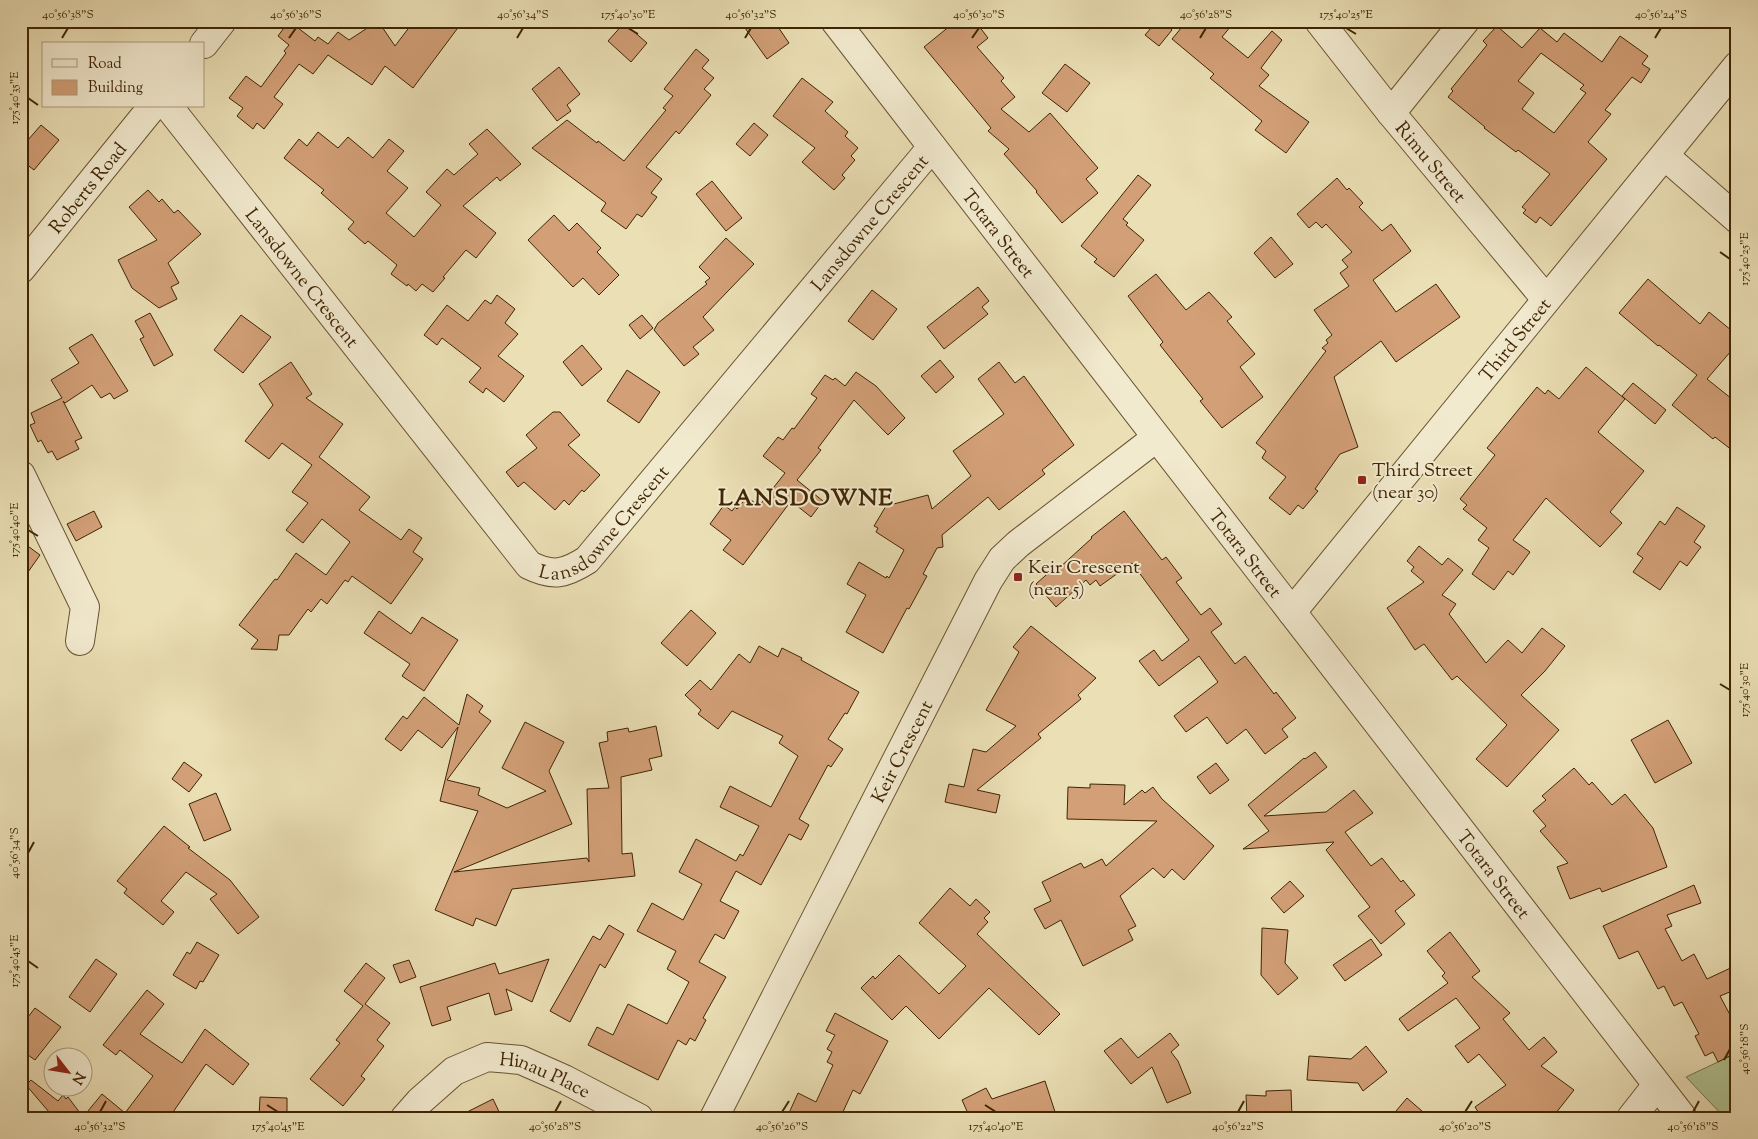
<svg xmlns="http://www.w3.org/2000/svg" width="1758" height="1139" font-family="'Sorts Mill Goudy',serif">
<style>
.green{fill:#b1c392;stroke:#78744b}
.building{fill:#d29f77;stroke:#3f2504;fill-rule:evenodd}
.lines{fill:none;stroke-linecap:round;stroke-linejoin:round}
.minor-casing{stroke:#6a5430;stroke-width:30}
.path{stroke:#3f2504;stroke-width:3;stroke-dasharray:1 2.5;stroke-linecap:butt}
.minor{stroke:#f2eacf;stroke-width:28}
.ticks{fill:none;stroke:#3f2504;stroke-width:2}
.poi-dot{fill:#8f2418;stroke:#f2eacf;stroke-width:2}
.labels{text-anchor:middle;stroke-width:4;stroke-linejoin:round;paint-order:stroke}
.street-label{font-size:19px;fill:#3f2504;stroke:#f2eacf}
.poi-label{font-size:19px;fill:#3f2504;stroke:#f2eacf;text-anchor:start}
.district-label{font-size:24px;font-weight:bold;letter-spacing:1px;fill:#3f2504;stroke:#f2eacf}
.neatline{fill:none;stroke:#3f2504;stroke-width:2}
.ticks-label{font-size:12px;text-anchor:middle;fill:#3f2504}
</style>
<rect width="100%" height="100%" fill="#ebdfb5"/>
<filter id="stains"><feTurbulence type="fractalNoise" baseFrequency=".004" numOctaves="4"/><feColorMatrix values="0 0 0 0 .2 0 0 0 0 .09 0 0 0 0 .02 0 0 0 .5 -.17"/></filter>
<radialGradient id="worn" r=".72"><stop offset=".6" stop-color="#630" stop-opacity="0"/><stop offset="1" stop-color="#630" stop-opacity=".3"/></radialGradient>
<!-- green -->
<path class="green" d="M1737,1053v65h-12l-39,-41z"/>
<!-- building -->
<path class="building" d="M289,21l26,20 3,-4 10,7 10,-12 11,8 29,-19 17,25 19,-25h49l-50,67 -28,-22 -13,19 -44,-30 -15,19 -14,-10 -25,33 9,7 -19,25 -7,-6 -4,6 -16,-13 6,-8 -14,-10 17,-22 15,11 25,-34 -2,-2 5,-6 -11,-9z
M740,21h34l15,22 -22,16z
M956,21h19l13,17 -11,9 27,31 -3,3 14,16 -14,12 28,23 21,-19 48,55 -12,11 12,14 -36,30 -26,-31 1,-1 -33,-37 5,-5 -21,-18 3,-3 -67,-81z
M1157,21h5l10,9 -13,16 -14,-11z
M1187,21h48l-13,16 26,21 24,-27 10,9 -21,28 8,7 -10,11 50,36 -23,31 -31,-23 7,-9 -52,-43 4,-4 -42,-35z
M624,23l23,20 -16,19 -23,-21z
M1497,26l25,22 18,-20 17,14 7,-9 38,29 18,-26 28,20 -6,8 8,5 -9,14 -9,-6 -27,33 6,4 -23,28 19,17 -56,67 -11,-9 -4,6 -13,-10 3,-3 -4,-3 28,-33 -32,-24 -2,2 -32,-24 1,-1 -37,-30 5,-6 -2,-2 36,-44 -4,-4zM1541,53l43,32 -4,4 6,4 -32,40 -32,-24 12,-16 -16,-12z
M696,49l13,11 -7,8 12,10 -10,11 7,6 -32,39 -3,-3 -30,36 16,12 -11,14 6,4 -15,20 -5,-3 -11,15 -25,-18 5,-8 -74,-55 35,-28 30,23 1,-2 26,20 42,-51 -3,-2 10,-12 -9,-7z
M1065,64l25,19 -23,29 -25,-19z
M559,67l21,27 -13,11 4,6 -14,10 -25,-32z
M802,78l31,24 -8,9 23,21 -3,4 13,12 -7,8 4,4 -13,15 3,3 -11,12 -32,-28 13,-14 -42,-32z
M754,123l14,12 -18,21 -14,-12z
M41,125l18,15 -25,30 -13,-10v-12z
M487,129l34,35 -21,17 -3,-4 -34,29 33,27 -20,25 -10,-8 -23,27 2,1 -12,14 -11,-8 -6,7 -8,-7 -1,2 -16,-12 6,-9 -29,-24 -3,3 -17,-15 6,-7 -33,-29 3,-3 -40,-32 15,-19 8,7 11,-14 20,16 10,-11 25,21 16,-19 15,12 -17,20 21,17 -22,25 28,24 27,-32 -15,-13 21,-23 7,6 24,-21 -9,-10z
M1138,175l13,10 -28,34 5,4 -2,2 18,15 -30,37 -20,-15 3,-3 -16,-13z
M1337,178l10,12 2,-2 14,15 -4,4 23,24 9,-7 20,27 -38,29 23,32 40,-28 24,33 -64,45 -15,-21 -47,36 24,70 -18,7 -25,35 3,2 -15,18 -5,-4 -8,10 -21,-17 17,-21 -24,-19 4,-7 -10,-8 70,-92 -4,-3 6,-5 -2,-3 6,-5 -18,-25 35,-24 -9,-13 8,-6 -6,-7 10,-8 -26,-28 -4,4 -6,-6 -7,6 -12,-14z
M712,181l30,37 -16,13 -30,-37z
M148,190l11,12 3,-3 12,14 4,-3 23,24 -33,29 11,20 -8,4 6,12 -18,9 -27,-20 -14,-28 39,-20 -28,-33z
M554,215l15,16 8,-8 24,25 -4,4 22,23 -20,20 -16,-17 -10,9 -45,-47z
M1271,237l22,27 -18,14 -21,-25z
M726,238l28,26 -51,53 11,13 -21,17 6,7 -15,12 -30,-36 4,-7 49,-39 -2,-2 5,-4 -11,-11z
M1156,274l30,36 23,-18 23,25 -5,4 28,33 -15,13 23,30 -41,31 -22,-27 3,-2 -43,-54 3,-3 -35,-46z
M1648,279l52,45 9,-12 28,23v9l-30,35 30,24v51l-22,-17 -2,2 -41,-34 25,-30 -38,-30 -1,1 -39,-33z
M978,287l11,14 -7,6 6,7 -44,35 -17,-22z
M872,290l25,19 -24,31 -25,-19z
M497,295l18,14 -10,14 13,11 -20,22 26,20 -20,26 -18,-14 -3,5 -14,-11 12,-14 -39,-30 -5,7 -13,-10 23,-30 21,16 17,-21 6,4z
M150,313l23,42 -19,11 -14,-27 4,-2 -9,-16z
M241,315l30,22 -28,36 -29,-23z
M642,315l11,13 -13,11 -11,-14z
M92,334l36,57 -14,8 -4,-6 -9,5 -9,-13 -27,18 -2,-2 19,37 -7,3 4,8 -22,11 -5,-9 -4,2 -7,-13 -3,2 -8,-17 5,-2 -4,-10 31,-15 -11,-18 28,-17 -10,-15z
M582,345l20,24 -20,17 -19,-24z
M940,360l14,17 -18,16 -15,-17z
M291,362l21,32 -6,4 37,26 -24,33 51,40 -11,13 42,30 8,-11 13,9 -9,14 10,7 -32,45 -39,-28 -4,6 -3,-2 -18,24 -6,-5 -10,13 -3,-3 -19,26h-10l-2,15 -26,-1 7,-9 -19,-15 36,-46 2,1 19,-27 30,22 24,-33 -28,-23 -19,24 -17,-13 22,-27 -16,-11 20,-27 -30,-22 -13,16 -24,-18 28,-36 -14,-21z
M999,362l16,21 9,-7 50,69 -32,25 3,4 -46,36 -11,-13 -46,38 1,12 -6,1 -14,26 4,2 -18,33 -2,-1 -24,45 -37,-21 20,-37 -19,-11 12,-22 27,16 1,-2 2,2 15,-28 -28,-18 2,-4 -4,-2 12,-20 42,-11 4,14 39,-33 -18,-25 51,-37 -26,-35z
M1586,367l39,32 -27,33 46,39 -34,41 12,11 -22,24 -54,-49 -33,42 17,12 -17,23 -5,-4 -14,19 -22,-16 17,-26 -11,-8 9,-12 -24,-19 4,-4 -7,-6 35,-44 -8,-7 50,-61 8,7 3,-4 11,9z
M627,370l33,22 -21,31 -32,-22z
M856,372l20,14 29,32 -17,17 -34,-35 -36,48 3,2 -24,30 26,21 -12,16 -20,-16 -48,64 -20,-15 8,-10 -21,-16 14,-19 8,6 3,-4 2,2 10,-12 12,9 26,-33 -22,-17 15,-19 5,3 9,-12 2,1 23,-31 -6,-4 14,-19 8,5 2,-2 10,8z
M1633,383l33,27 -11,14 -33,-28z
M553,412h7l20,23 -12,10 32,30 -16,17 -2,-2 -13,15 -5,-5 -9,10 -31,-28 -6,5 -12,-15 31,-24 -11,-13z
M1677,507l28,19 -11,16 7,5 -14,19 -7,-5 -20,29 -27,-18 10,-14 -6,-4 23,-33 5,4z
M94,511l8,16 -26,14 -9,-17z
M1124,511l38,49 4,-3 16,21 -6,4 25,33 9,-7 12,16 -11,8 24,32 10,-8 29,38 2,-2 20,26 -14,11 6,8 -23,17 -19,-25 -19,15 -20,-27 -21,15 -12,-16 44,-34 -19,-26 -40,30 -20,-25 15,-11 8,11 27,-21 -57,-77 -32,23 -4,-6 -6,5 -4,-5 -30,27 -20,-23 19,-17 3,2 34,-31 -1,-1z
M21,541l19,14 -19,27z
M1419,546l23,19 6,-7 15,12 -21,25 14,9 -7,10 37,49 22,-23 14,13 20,-25 23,18 -20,25 -24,24 38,35 -52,57 -31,-28 31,-34 -50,-49 -5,4 -28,-36 -9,6 -28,-42 37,-26 -13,-11 3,-4 -7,-6z
M691,610l25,23 -29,33 -26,-23z
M379,611l32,23 11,-17 36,23 -34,51 -22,-15 8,-12 -46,-31z
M1031,626l65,52 -18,17 3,4 -43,35 3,4 -64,52 23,5 -4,18 -51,-11 4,-18 15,3 9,-38 13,3 30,-26 -30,-16 33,-58 -6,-5z
M759,646l19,11 4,-9 20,10 -1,2 58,32 -12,22 -2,-1 -17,26 15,10 -12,18 -3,-2 -29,54 10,6 -8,15 -12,-6 -28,51 -25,-14 -16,30 19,10 -15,28 -9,-5 -16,28 27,15 -23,41 3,2 -11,21 -5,-3 -4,7 -8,-5 -20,40 -70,-35 9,-18 16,8 15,-31 39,20 22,-42 -22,-13 9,-18 -39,-20 15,-28 31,17 19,-36 -23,-12 17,-33 40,22 4,-7 3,2 16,-30 -39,-19 10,-21 41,21 27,-51 -19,-13 4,-7 -51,-25 -14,18 -20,-15 3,-4 -16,-15 15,-15 11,10 28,-36 11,9z
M467,694l16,12 -4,6 12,9 -44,59 33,8 -2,7 29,13 39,-17 -44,-23 23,-46 39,20 -15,29 23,53 -118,48 133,-14 2,4 -2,-73 22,-1 -10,-45 9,-2 -1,-9 21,-4 1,4 27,-6 6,30 -13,3 3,11 -31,7 1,77 10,-1 3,23 -123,13 -16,37 -20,-8 -3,8 -38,-16 43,-99 -38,-10 18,-74 -16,21 -24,-18 -17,21 -16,-12 18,-23 4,3 17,-22 35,28z
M1668,720l24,43 -37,20 -24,-43z
M1315,752l12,15 -63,49 62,-4 28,-22 19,23 -28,19 26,34 11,-8 19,24 2,-2 12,15 -20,16 10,13 -24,20 -23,-28 12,-9 -44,-57 8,-8 -91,7 26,-18 -21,-26 56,-47 1,1z
M184,762l18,13 -13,17 -17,-13z
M1216,763l13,17 -19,14 -13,-17z
M1574,768l15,17 3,-3 20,23 13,-11 28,34 14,39 -65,25 -2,-4 -30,11 -13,-32 11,-4 -28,-32 6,-5 -13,-15 13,-11 -4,-4z
M1090,784l35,1 -1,20 18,-15 3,3 8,-6 9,12 52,47 -30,34 -12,-11 -8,9 -11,-10 -33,28 16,30 -8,4 5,10 -50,26 -22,-46 -16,9 -11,-20 17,-8 -9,-19 39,-19 3,5 18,-9 4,7 51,-45 -90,-2 1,-32 22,1z
M216,793l15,37 -27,11 -15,-37z
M164,826l26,21 -2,1 42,32 29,37 -21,17 -28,-35 7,-5 -31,-22 -25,29 13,11 -11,13 -39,-32 3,-4 -10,-8z
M1290,881l14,15 -20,17 -13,-15z
M1694,885l7,18 -34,12 5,11 -7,3 17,32 12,-7 13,25 30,-14v24l-17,7 17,32v24l-19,10 -5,-10 -8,4 -10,-20 4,-2 -17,-32 -8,4 -10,-20 -6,3 -20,-38 -19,8 -16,-33z
M950,888l20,18 6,-7 14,13 -6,6 4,4 -11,12 83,80 -21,21 -50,-47 -50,51 -33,-33 -14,14 -31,-32 12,-12 2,3 24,-24 40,39 27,-28 -47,-43z
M609,925l15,9 -19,34 -5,-4 -30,58 -20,-11 43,-75 7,4z
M1262,928l26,2 -3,33 13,15 -20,17 -17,-20z
M1450,932l30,39 -8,6 38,36 -7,6 26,31 15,-13 13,15 -16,14 33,24 -22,28h-70l-7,-11 31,-22 -27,-31 -11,9 -13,-17 25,-18 -24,-30 -48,33 -9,-12 49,-36 -6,-7 3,-3 -18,-22z
M1371,939l11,16 -37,26 -12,-16z
M197,942l22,13 -16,27 -3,-1 -4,8 -23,-14 14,-23 3,2z
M96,959l21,15 -27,38 -21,-15z
M549,959l-17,43 -26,-13 6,21 -17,5 -6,-22 -42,14 4,13 -19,6 -12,-39 75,-24 4,11z
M409,960l7,17 -16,6 -7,-18z
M366,963l19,15 -20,26 25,19 -13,17 7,6 -23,30 4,3 -22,27 -33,-27 30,-36 -4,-3 27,-34 -19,-15z
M147,990l17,14 -24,30 42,29 23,-34 44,35 -16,21 -27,-21 -37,54h-128l8,-6 -23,-27 5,-5 27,21 5,-6 3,4 2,-2 15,20 19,-23 23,19 28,-37 -33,-26 -4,5 -13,-10z
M35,1008l26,19 -26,33 -14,-10v-24z
M835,1013l53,28 -28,53 -7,-4 -11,24 8,4h-51l-10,-5 9,-20 18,9 17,-37 -6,-3 5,-10 -5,-3 8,-14 -9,-4z
M1170,1033l9,12 -8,7 7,9 13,32 -24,10 -15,-36 -21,17 -27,-33 17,-13 17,20z
M1366,1046l21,26 -24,19 -5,-8 -51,-3 2,-24 42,3z
M1045,1081l12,37h-87l-8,-18 24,-12 6,11z
M1291,1090l1,28h-45l-1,-23 20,1v-5z
M260,1097l27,1v20h-28z
M1407,1098l23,20h-40z
M493,1099l9,19h-47z"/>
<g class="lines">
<!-- minor casing -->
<g class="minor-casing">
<g id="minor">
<path id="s1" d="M835,21l848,1097"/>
<path id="s2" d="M1319,21l72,92 155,186"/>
<path d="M204,44l18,-23"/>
<path id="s3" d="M168,106l361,459c24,12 36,9 58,-5l345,-413"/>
<path d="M1391,113l74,-92"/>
<path d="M1665,156l72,63"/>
<path id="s4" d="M21,269l132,-163"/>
<path d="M21,475l64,132 -5,34"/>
<path id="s5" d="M1292,612l445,-546"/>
<path id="s6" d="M405,1118l15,-17 34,-30 33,-14 34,3 43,19 75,39"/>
<path id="s7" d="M714,1118l274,-537 14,-22 16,-15 138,-106"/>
<path d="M1631,1118l26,-33"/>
</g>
</g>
<!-- path -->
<path class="path" d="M1731,1118l6,-6"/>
<!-- minor -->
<use href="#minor" class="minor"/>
</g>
<!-- ticks -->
<path class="ticks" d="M628,28l10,6M1346,28l10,6M62,38l6,-10M289,38l7,-10M517,38l6,-10M745,38l6,-10M972,38l7,-10M1200,38l6,-10M1655,38l6,-10M28,98l10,7M1720,252l10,7M28,530l10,6M1720,684l10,6M28,853l6,-11M28,961l10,7M1724,1060l6,-11M267,1105l11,7M985,1105l11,7M100,1112l6,-11M555,1112l6,-11M782,1112l7,-11M1238,1112l6,-11M1465,1112l7,-11M1693,1112l6,-11"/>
<!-- markers -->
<g class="poi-dot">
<rect x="1357" y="475" width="10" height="10" rx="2.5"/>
<rect x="1013" y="572" width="10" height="10" rx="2.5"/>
</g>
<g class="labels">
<!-- street labels -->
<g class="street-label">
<text dy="7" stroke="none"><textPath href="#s2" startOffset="180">Rimu Street</textPath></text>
<text dy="7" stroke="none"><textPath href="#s4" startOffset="105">Roberts Road</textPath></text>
<text dy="7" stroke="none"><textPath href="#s3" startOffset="1086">Lansdowne Crescent</textPath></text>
<text dy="7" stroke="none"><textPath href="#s1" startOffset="268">Totara Street</textPath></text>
<text dy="7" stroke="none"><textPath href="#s3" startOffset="218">Lansdowne Crescent</textPath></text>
<text dy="7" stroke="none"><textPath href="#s5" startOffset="352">Third Street</textPath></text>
<text dy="7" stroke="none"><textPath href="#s3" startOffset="681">Lansdowne Crescent</textPath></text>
<text dy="7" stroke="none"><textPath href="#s1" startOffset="672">Totara Street</textPath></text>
<text dy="7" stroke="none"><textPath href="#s7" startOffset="412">Keir Crescent</textPath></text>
<text dy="7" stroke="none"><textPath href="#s1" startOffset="1078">Totara Street</textPath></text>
<text dy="7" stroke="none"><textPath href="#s6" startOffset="165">Hinau Place</textPath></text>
</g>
<!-- poi labels -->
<g class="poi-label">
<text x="1372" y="476">Third Street<tspan x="1372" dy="22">(near 30)</tspan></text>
<text x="1028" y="573">Keir Crescent<tspan x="1028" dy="22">(near 5)</tspan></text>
</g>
<!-- district labels -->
<g class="district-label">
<text x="806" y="505">LANSDOWNE</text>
</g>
</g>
<!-- margin -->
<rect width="1758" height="1139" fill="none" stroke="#ebdfb5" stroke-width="55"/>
<!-- legend -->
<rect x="42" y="42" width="162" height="65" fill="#f2eacf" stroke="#aa9b7e"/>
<rect x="52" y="59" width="25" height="8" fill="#f2eacf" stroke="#aa9b7e"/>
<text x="88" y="68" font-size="15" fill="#3f2504">Road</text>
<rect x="52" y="80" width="25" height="15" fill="#d29f77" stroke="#aa9b7e"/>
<text x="88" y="92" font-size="15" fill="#3f2504">Building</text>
<!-- north arrow -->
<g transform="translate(68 1072) rotate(121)"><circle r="24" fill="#f2eacf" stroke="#aa9b7e"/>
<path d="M0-4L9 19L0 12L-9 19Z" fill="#8f2418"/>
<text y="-8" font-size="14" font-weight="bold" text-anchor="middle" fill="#3f2504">N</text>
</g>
<rect x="28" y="28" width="1702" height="1084" class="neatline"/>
<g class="ticks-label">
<text x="68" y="18">40°56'38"S</text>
<text x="296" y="18">40°56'36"S</text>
<text x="523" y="18">40°56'34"S</text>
<text x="628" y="18">175°40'30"E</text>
<text x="751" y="18">40°56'32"S</text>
<text x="979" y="18">40°56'30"S</text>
<text x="1206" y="18">40°56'28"S</text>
<text x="1346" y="18">175°40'25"E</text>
<text x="1661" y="18">40°56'24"S</text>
<text transform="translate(14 98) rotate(-90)" y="4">175°40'35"E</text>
<text transform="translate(1744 259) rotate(-90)" y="4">175°40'25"E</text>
<text transform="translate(14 530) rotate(-90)" y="4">175°40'40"E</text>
<text transform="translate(1744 690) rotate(-90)" y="4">175°40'30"E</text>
<text transform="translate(14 853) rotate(-90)" y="4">40°56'34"S</text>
<text transform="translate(14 961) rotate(-90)" y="4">175°40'45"E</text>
<text transform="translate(1744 1049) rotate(-90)" y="4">40°56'18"S</text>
<text x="100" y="1130">40°56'32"S</text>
<text x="278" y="1130">175°40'45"E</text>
<text x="555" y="1130">40°56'28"S</text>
<text x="782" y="1130">40°56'26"S</text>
<text x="996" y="1130">175°40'40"E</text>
<text x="1238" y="1130">40°56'22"S</text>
<text x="1465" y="1130">40°56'20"S</text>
<text x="1693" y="1130">40°56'18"S</text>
</g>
<rect width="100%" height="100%" filter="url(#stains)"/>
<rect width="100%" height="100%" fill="url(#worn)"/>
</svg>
